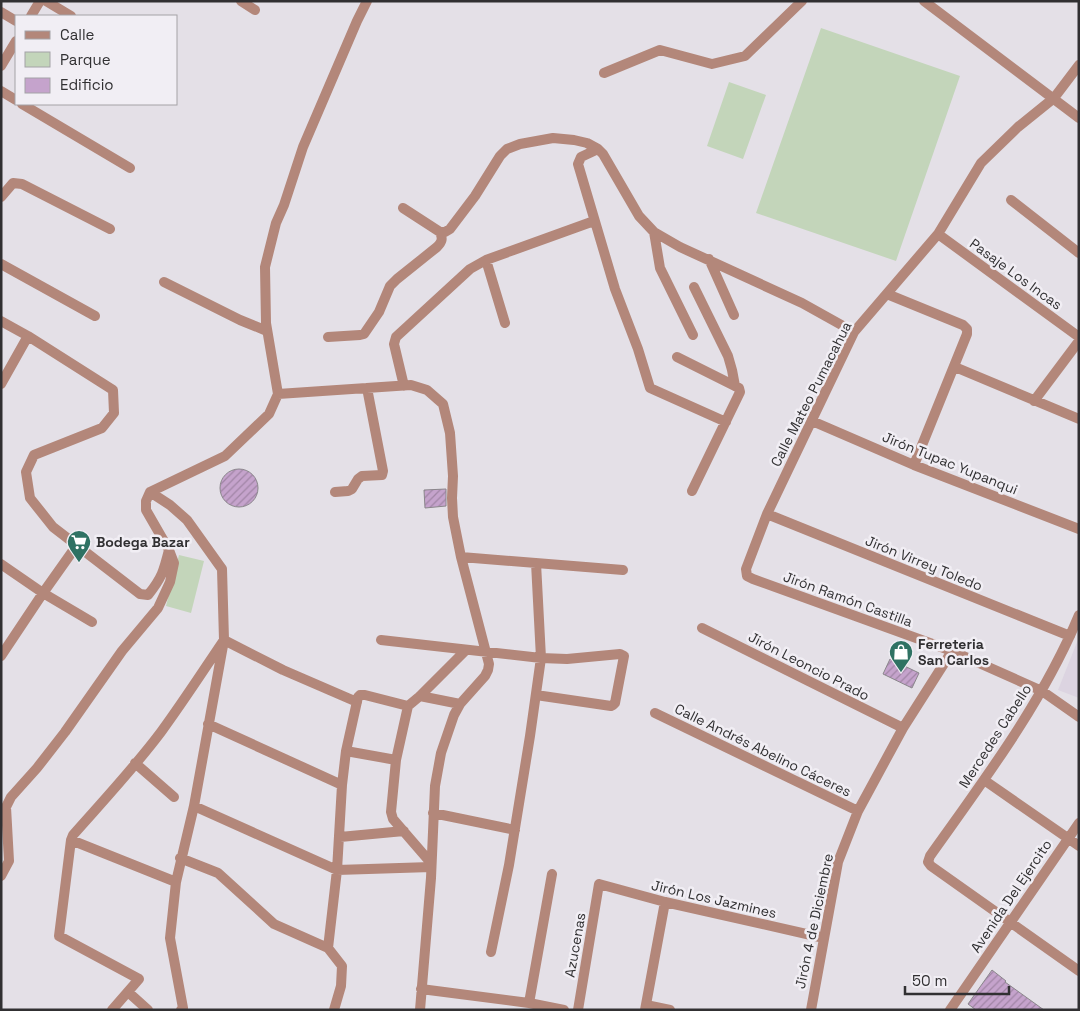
<svg xmlns="http://www.w3.org/2000/svg" width="1080" height="1011" font-family="'Space Grotesk',sans-serif">
<style>
.built{fill:#dcd4e1}
.park{fill:#c3d5ba}
.building{fill:url(#building-hatch);stroke:#8a868b}
.lines{fill:none;stroke-linecap:round;stroke-linejoin:round}
.street{stroke:#b3877a;stroke-width:10}
.labels{text-anchor:middle;stroke-width:5;stroke-linejoin:round;paint-order:stroke}
.street-label{font-size:14px;fill:#313032;stroke:#f1eef4}
.poi-label{font-size:14px;font-weight:bold;fill:#313032;stroke:#f1eef4;text-anchor:start}
</style>
<defs>
<pattern id="building-hatch" width="6" height="6" patternUnits="userSpaceOnUse" patternTransform="scale(1.25)"><rect width="6" height="6" fill="#c5a3cc"/><path d="M-1 1l2-2M0 6l6-6M5 7l2-2" fill="none" stroke="#a185a6"/></pattern>
</defs>
<rect width="100%" height="100%" fill="#e4e0e7"/>
<!-- built -->
<path class="built" d="M1079,637v61l-21,-8z"/>
<!-- park -->
<path class="park" d="M821,28l139,48 -64,185 -140,-48z
M729,82l37,13 -23,64 -36,-13z
M179,555l25,6 -13,52 -25,-7z"/>
<!-- building -->
<path class="building" d="M220 488a19 19 0 1 1 38 0a19 19 0 1 1-38 0Z
M446,489v17l-21,2 -1,-18z
M890,659l29,14 -7,15 -29,-14z
M992,970l14,11 -1,1 39,28h-68l-8,-6z"/>
<g class="lines">
<!-- street -->
<path class="street" d="M46,1l25,15
M241,1l14,9
M924,1l155,117
M1,12l15,9
M31,16l9,-15
M1079,65l-25,33 -36,29 -37,36 -43,71 -84,98 -87,182 -21,55 1,7 6,3 199,72 90,40 37,26
M1,66l15,-25
M604,73l56,-23 52,14 33,-8 57,-55
M1,91l15,9
M22,104l108,64
M598,149l-17,8 -3,7 37,125 23,60 12,39 76,34
M1,197l12,-14 9,1 88,45
M1011,200l68,53
M403,208l37,24h5l5,-3 25,-33 25,-40 7,-7 13,-5 33,-6 21,2 13,3 11,6 5,5 36,62 15,16 26,15 122,56 52,29
M654,232l6,36 33,67
M938,234l141,103
M709,259l25,56
M486,260l19,63
M1,264l94,52
M164,282l76,38 27,11
M694,287l34,69 4,14 3,16
M887,294l76,31 4,4v5l-53,131
M1,321l27,15 85,54 1,23 -12,15 -68,27 -8,17 4,26 23,29 87,67 8,1c14,-17 16,-25 21,-45l-23,-40v-9l4,-9 75,-36 44,-42 9,-20 -12,-71 -1,-56 11,-44 8,-18 19,-58 54,-126 10,-20
M328,337l32,-2 4,-1 15,-22 11,-26 7,-7 40,-32c5,-5 6,-8 3,-15
M677,357l62,31 1,4 -48,99
M955,367l124,52
M1,384l27,-48
M404,386l-10,-42 2,-7 74,-68 16,-9 108,-39
M278,394l133,-9 16,5 16,14 7,29 3,43 -1,22 1,19 8,40 28,107 -1,6 -3,6 -25,28 -6,11 -13,38 -6,33 -4,92 -11,132
M1034,401l45,-60
M812,421l102,44 165,64
M150,492l20,13 17,15 35,49 2,71 -30,166 -18,76 -6,56 13,70 -2,2
M335,492l13,-1 4,-2 6,-10 4,-3 20,-1 1,-4 -16,-83
M767,514l303,122
M461,557l162,13
M1,564l42,29 49,29
M1079,615c-36,87 -95,165 -149,241l-2,6 3,4 148,105
M702,628l201,100
M381,640l160,18 26,1 53,-5 4,2 -9,47 -2,2 -2,1 -75,-11
M1,656l42,-63 34,-48
M420,696l40,8
M655,713l203,98
M208,724l134,61
M346,751l50,9
M135,763l39,34
M984,780l95,66
M194,806l143,64 94,-3
M433,813l82,17
M340,837l64,-6
M71,840l105,42
M180,858l38,15 56,51 54,24
M431,863l-38,-44 -2,-7 5,-52 12,-54 12,-10 46,-46
M1,876l8,-15 -3,-54 5,-10 26,-29 28,-36 57,-81 36,-43 12,-26 4,-19 -5,-13
M491,952l18,-87 21,-129 11,-78 -5,-95
M421,989l108,14 35,7
M128,992l20,18
M529,1003l23,-129
M646,1005l24,5
M112,1010l27,-31 -80,-43 12,-96 2,-5c30,-34 61,-67 88,-103 22,-30 42,-61 63,-92l59,30 74,32
M334,1010l7,-24 1,-20 -14,-18 9,-78 5,-85 4,-34 12,-54 2,-2h5l43,11
M578,1010l21,-126 66,18 159,36
M645,1010l20,-108
M811,1010l27,-148 20,-51 45,-83 49,-77
M950,1010l129,-187"/>
</g>
<!-- icons -->
<defs>
<g id="supermarket-pin" transform="scale(1.25)"><path d="M0 17L-7.5 6A9.5 9.5 0 1 1 7.5 6Z" fill="#2f7263" stroke="#f1eef4"/><path d="M-6-5.5h2.5l.6 2H6L4.5 2H-2.5L-4.4-4H-6ZM-1.5 3.2a1.3 1.3 0 1 0 .1 0ZM3 3.2a1.3 1.3 0 1 0 .1 0Z" fill="#fff"/></g>
<g id="shop-pin" transform="scale(1.25)"><path d="M0 17L-7.5 6A9.5 9.5 0 1 1 7.5 6Z" fill="#2f7263" stroke="#f1eef4"/><path d="M-5-2.5h2.3a2.7 3.5 0 0 1 5.4 0H5L5.5 6h-11ZM-1.5-2.5h3a1.5 2.3 0 0 0-3 0Z" fill="#fff"/></g>
</defs>
<g fill-rule="evenodd">
<use href="#supermarket-pin" x="79" y="542"/>
<use href="#shop-pin" x="901" y="652"/>
</g>
<g class="labels">
<!-- street labels -->
<g class="street-label">
<text transform="translate(1016 274) rotate(36)" y="5">Pasaje Los Incas</text>
<text transform="translate(811 394) rotate(-63)" y="5">Calle Mateo Pumacahua</text>
<text transform="translate(950 463) rotate(22)" y="5">Jirón Tupac Yupanqui</text>
<text transform="translate(924 563) rotate(22)" y="5">Jirón Virrey Toledo</text>
<text transform="translate(848 599) rotate(20)" y="5">Jirón Ramón Castilla</text>
<text transform="translate(809 666) rotate(27)" y="5">Jirón Leoncio Prado</text>
<text transform="translate(995 736) rotate(-57)" y="5">Mercedes Cabello</text>
<text transform="translate(763 750) rotate(26)" y="5">Calle Andrés Abelino Cáceres</text>
<text transform="translate(1011 896) rotate(-56)" y="5">Avenida Del Ejercito</text>
<text transform="translate(714 899) rotate(13)" y="5">Jirón Los Jazmines</text>
<text transform="translate(814 921) rotate(-78)" y="5">Jirón 4 de Diciembre</text>
<text transform="translate(575 945) rotate(-80)" y="5">Azucenas</text>
</g>
<!-- poi labels -->
<g class="poi-label">
<text x="96" y="547">Bodega Bazar</text>
<text x="918" y="649">Ferreteria<tspan x="918" dy="16">San Carlos</tspan></text>
</g>
</g>
<!-- border -->
<rect width="1080" height="1011" fill="none" stroke="#313032" stroke-width="5"/>
<!-- legend -->
<rect x="15" y="15" width="162" height="90" fill="#f1eef4" stroke="#a4a2a6"/>
<rect x="25" y="31" width="25" height="8" fill="#b3877a" stroke="#a4a2a6"/>
<text x="60" y="40" font-size="15" fill="#313032">Calle</text>
<rect x="25" y="52" width="25" height="15" fill="#c3d5ba" stroke="#a4a2a6"/>
<text x="60" y="65" font-size="15" fill="#313032">Parque</text>
<rect x="25" y="78" width="25" height="15" fill="#c5a3cc" stroke="#a4a2a6"/>
<text x="60" y="90" font-size="15" fill="#313032">Edificio</text>
<!-- scale -->
<path d="M905 986v8h104v-8" fill="none" stroke="#313032" stroke-width="2.5"/>
<text x="912" y="986" font-size="15" fill="#313032" stroke="#f1eef4" stroke-width="4" paint-order="stroke">50 m</text>
</svg>
